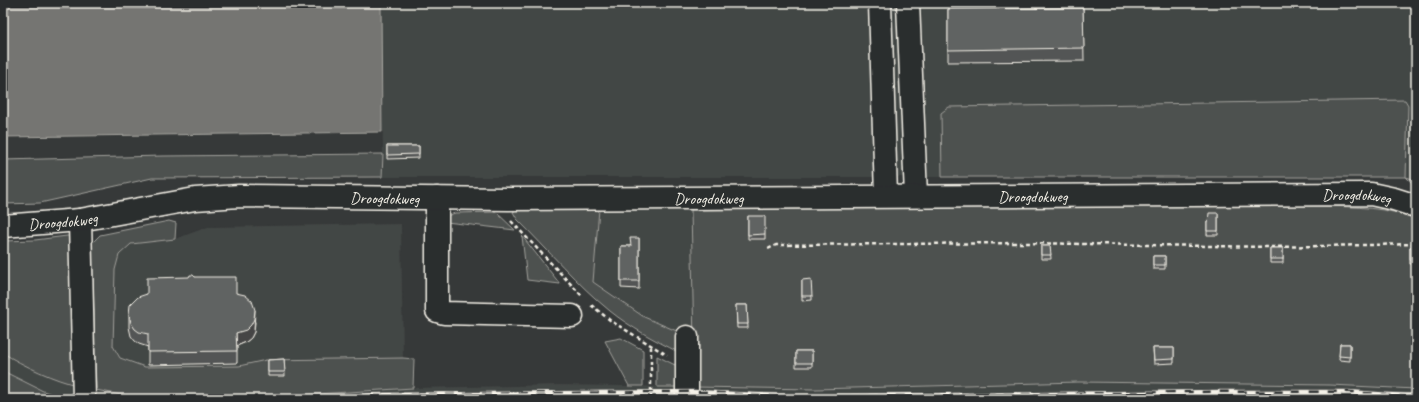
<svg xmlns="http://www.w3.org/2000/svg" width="1419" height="402" font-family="Caveat,sans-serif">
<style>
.built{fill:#434645}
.green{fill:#4e514f;stroke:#a1a19c}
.water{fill:#757572;stroke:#a8a7a1}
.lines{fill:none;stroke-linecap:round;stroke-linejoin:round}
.minor-casing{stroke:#f4f1e8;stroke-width:25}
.path{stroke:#f4f1e8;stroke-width:2.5;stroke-dasharray:4 3;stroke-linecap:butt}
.minor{stroke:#2a2d2e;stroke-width:22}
.rail-casing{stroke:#f4f1e8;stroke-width:4.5}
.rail{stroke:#2a2d2e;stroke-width:3;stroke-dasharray:9;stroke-linecap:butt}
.wall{fill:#535554;stroke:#f4f1e8}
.shaded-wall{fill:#444545;stroke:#f4f1e8}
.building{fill:#616362;stroke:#f4f1e8}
.labels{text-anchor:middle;stroke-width:4;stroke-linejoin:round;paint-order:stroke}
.street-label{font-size:16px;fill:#f4f1e8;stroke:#2a2d2e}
</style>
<rect width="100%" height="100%" fill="#363939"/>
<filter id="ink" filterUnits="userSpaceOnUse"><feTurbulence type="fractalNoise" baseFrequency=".025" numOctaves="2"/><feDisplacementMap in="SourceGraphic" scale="8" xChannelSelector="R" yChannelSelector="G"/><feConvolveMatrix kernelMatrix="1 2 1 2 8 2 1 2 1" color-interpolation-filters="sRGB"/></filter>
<g filter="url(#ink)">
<!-- built -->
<path class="built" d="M381,3h1035v177l-10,-3h-1024l1,-23z
M599,209l92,1 4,128 -29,-11 -22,-10 -51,-35z
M401,224l2,134 -137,2 -27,6 -94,1 -25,-9 -7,-12 2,-76 4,-15 12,-11 44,-5 33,-12z
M3,353l64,30 76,16h-76l-24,-8 -40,-20z
M1079,382l251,3 86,4v10h-1180l177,-11 145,-3 257,4z"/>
<!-- green -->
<path class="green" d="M1405,100l3,5 -2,72 10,3v7l-10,-10h-464l-1,-64 8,-6z
M383,154l-1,23 -230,1 -112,25 -37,1v-44l159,-4z
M1253,204c24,1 47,2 71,2 32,1 62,1 92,13v170l-86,-4 -251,-3 -264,7 -120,-2 -4,-177z
M522,206l77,3 -6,73 51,35 35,15 -1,20c-23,-12 -47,-24 -68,-41 -32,-26 -63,-62 -93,-92l-4,-7z
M496,212l19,18 -69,-8 1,-6 8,-3z
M169,221l7,2 -1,16 -44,5 -12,11 -4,15 -2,76 7,12 25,9 94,-1 27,-6 137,-2 11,1 -1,29 -177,11h-95l-45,-9 -4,-147 8,-8z
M75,235l2,150c-21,-4 -55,-20 -74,-32v-112l32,-1z
M522,236l38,48 -33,-4z
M621,338l22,12v36h-14l-24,-45z
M657,356l24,12v19h-24z
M3,371l40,20 24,8h-64z"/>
<!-- water -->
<path class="water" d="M3,3h378l1,129 -379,5z"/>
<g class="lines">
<!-- minor casing -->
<g class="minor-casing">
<g id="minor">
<path d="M880,3l6,193"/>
<path d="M908,3l8,193"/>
<path d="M437,198v113l7,2 128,3"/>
<path d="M80,220l4,179"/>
<path id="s1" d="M3,226l77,-6 115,-21 44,-3 269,3 863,-5 23,5 22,7"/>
<path d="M687,337v62"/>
</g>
</g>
<!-- path -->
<path class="path" d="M511,221l72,76
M768,249l8,-4 247,-2 248,4 145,-3
M591,305l20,16 56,34
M651,399v-52"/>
<!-- minor -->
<use href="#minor" class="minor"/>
<!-- rail casing -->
<g class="rail-casing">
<path id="rail" d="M320,399l63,-4 312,-3 97,5 429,-5h127l68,5"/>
</g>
<!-- rail -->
<use href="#rail" class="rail"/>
</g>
<!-- wall -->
<path class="wall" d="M1083,8l1,53 -136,1v-53z
M387,146h32v12l-32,1z
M1218,213v22h-11v-13h1z
M748,216l17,18v5h-17z
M639,238v51l-18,-1v-42h9z
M1041,246h9l1,13h-10z
M1410,247h6v17h-6z
M1270,248h13v15h-13z
M1153,256h12v13h-12z
M195,277l41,16 19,29 -1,10 -3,6 -5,4 -9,4v17l-89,2v-18l-9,-3 -4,-3 -4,-5 -2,-9v-13l18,-20z
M802,280l10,16v4l-10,1z
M736,305h11l1,23h-11z
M1340,344h10v17l-11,-1z
M1153,348h21v15l-20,1z
M796,351h16v16h-16z
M284,359l1,17h-17v-16z"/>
<!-- shaded-wall -->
<path class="shaded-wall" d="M255,310l-1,22 -3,6 -5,4 -10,4v-13z"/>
<!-- building -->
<path class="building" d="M1083,8l1,40 -136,2v-41z
M387,146h32v8l-32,1z
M1209,213h9v18h-11v-9h1z
M748,216h17v18l-17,1z
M630,238h9v43h-18v-35h10z
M1041,246h9l1,9h-10z
M1410,247h6v13h-6z
M1270,248h13v11h-13z
M1153,256h12v9h-12z
M190,275h3l2,2h41v16l9,2 7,6 3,9 -1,9 -3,6 -5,5 -10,3 1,18 -89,1v-18l-9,-2 -4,-3 -4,-6 -2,-9 1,-9 8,-8 9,-3v-16l42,-1z
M811,279l1,17h-10v-16z
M736,305h11l1,19h-11z
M1340,344h10v13l-11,-1z
M1153,348h21v11l-20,1z
M796,351h16v12h-16z
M284,359l1,13h-17v-12z"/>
</g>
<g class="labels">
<!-- street labels -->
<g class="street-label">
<text dy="6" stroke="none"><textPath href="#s1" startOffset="1032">Droogdokweg</textPath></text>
<text dy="6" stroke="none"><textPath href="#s1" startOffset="384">Droogdokweg</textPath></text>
<text dy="6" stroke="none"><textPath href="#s1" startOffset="708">Droogdokweg</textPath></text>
<text dy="6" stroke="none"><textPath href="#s1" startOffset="1356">Droogdokweg</textPath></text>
<text dy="6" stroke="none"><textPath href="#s1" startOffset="60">Droogdokweg</textPath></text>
</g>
</g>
<!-- margin -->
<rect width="1419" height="402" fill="none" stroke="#2a2d2e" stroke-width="16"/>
<rect x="8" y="8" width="1403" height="386" fill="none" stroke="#f4f1e8" stroke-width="1.5" filter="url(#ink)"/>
</svg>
